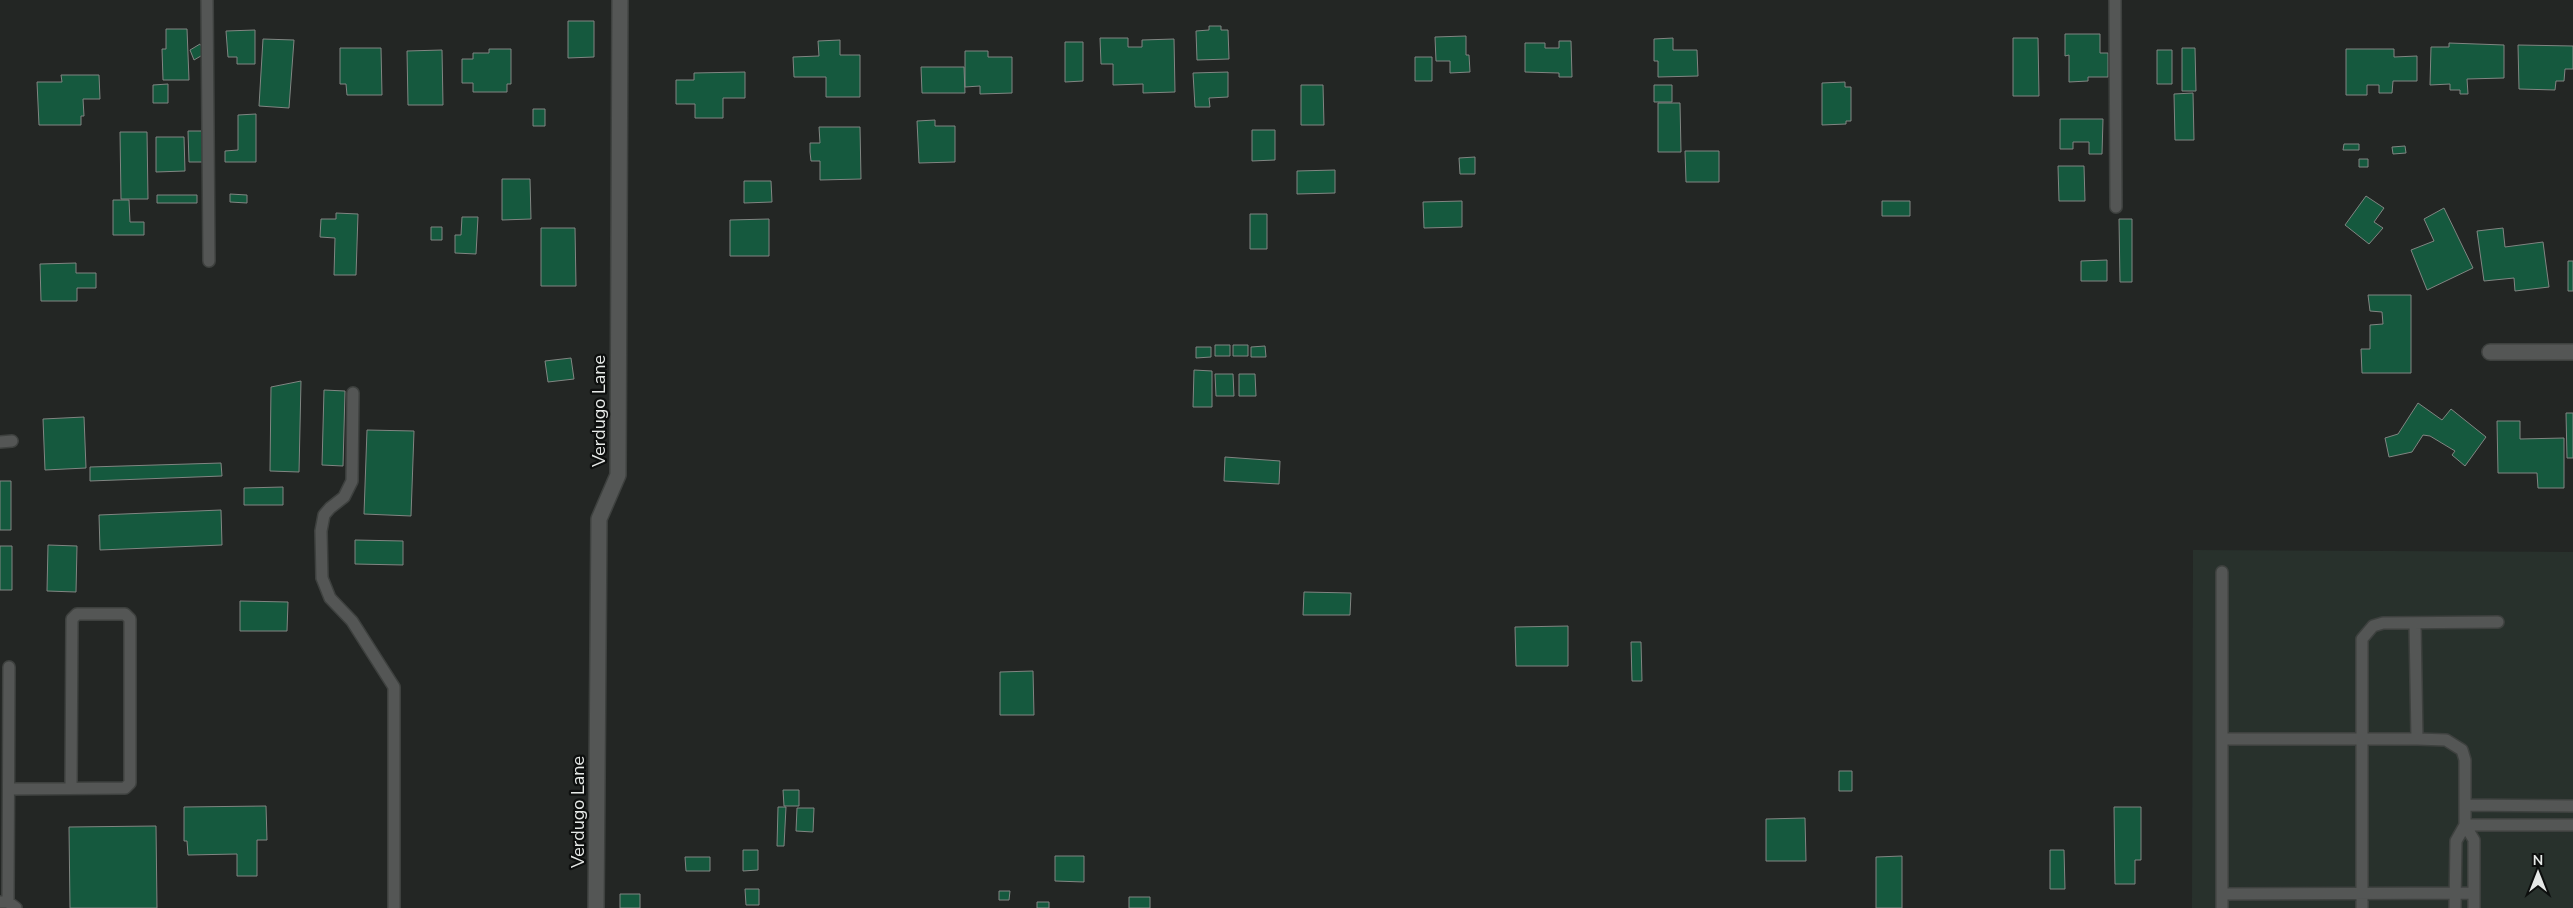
<svg xmlns="http://www.w3.org/2000/svg" width="2573" height="908" font-family="'Nunito Sans',sans-serif">
<style>
.built{fill:#28312c}
.building{fill:#15593e;stroke:#818582}
.lines{fill:none;stroke-linecap:round;stroke-linejoin:round}
.service-casing{stroke:#3e413f;stroke-width:14}
.minor-casing{stroke:#3e413f;stroke-width:18}
.service{stroke:#545655;stroke-width:11}
.minor{stroke:#545655;stroke-width:15}
.labels{text-anchor:middle;stroke-width:4.5;stroke-linejoin:round;paint-order:stroke}
.street-label{font-size:18px;fill:#e6e9e7;stroke:#0d0f0e}
</style>
<rect width="100%" height="100%" fill="#232624"/>
<!-- built -->
<path class="built" d="M2193,550l380,2v356h-381z"/>
<!-- building -->
<path class="building" d="M568,21h26v36l-26,1z
M1209,26h12v4h7l1,29 -32,1 -1,-29 13,-1z
M166,29h21l2,51h-26l-1,-31h4z
M255,30v34h-18v-7h-9l-2,-26z
M2065,34h35v19h8v24h-20v4l-19,1v-27l-4,1z
M1466,36v19h3l1,17 -20,1v-12h-14l-1,-24z
M1100,38h28v9h14v-7l32,-1 1,53 -32,1v-9l-30,1v-21h-12z
M1673,38v12h24l1,26 -40,1v-16h-4v-22z
M2013,38h25l1,58h-26z
M263,39l31,1 -5,68 -30,-2z
M840,40v15h20v42h-34v-20h-32l-1,-20 26,-1 -1,-15z
M1559,41h12l1,36h-13v-4l-34,-1v-29h20v5h14z
M1065,42h18v39l-18,1z
M2449,43l55,2v33l-37,1 1,15h-8v-4h-10v-6l-20,1 1,-38h18z
M200,44l6,9 -12,7 -4,-10z
M2518,45l55,1v23h-8l-1,12h-8l-1,9 -36,-1z
M340,48h41l1,47h-35l-1,-11h-6z
M2182,48h13l1,43h-14z
M489,49h22v35h-4v8h-34v-9h-11v-24h11v-6h16z
M2346,49h48v8l23,-1v25h-24l-1,12h-13v-8h-12v10h-21z
M442,50l1,55h-35l-1,-54z
M2157,50h15v34h-15z
M965,51h23v6h24v36l-32,1v-8l-15,1z
M1415,57h17v24h-17z
M921,67h43l1,26h-43z
M745,72v26h-22v20h-28v-14h-19v-24h18v-7z
M1228,72v25l-19,1 1,9h-15l-2,-34z
M61,75h38l1,24h-17l1,17h-3v9h-42l-2,-43h25z
M1845,82v5h6v34h-5v3l-24,1v-42z
M168,84v19h-15v-18z
M1301,85h22l1,40h-23z
M1654,85h18v17h-18z
M2193,93l1,47h-19l-1,-46z
M1658,103h22l1,49h-23z
M533,109h12v17h-12z
M256,114v48h-31v-11l13,-1v-35z
M2060,119h43l-1,35h-13v-12h-16v7h-13z
M935,120v6h20v36l-36,1 -2,-42z
M819,127h41l1,52 -41,1v-19h-9l-1,-9v-9h10z
M1252,130h23v30l-23,1z
M188,131h16v31h-15z
M120,132h27l1,67h-27z
M156,137h28l1,34 -29,1z
M2344,144h15v6h-16z
M2405,146l1,7 -13,1 -1,-7z
M1685,151h34v31h-33z
M1475,157v17h-15l-1,-16z
M2359,159h9v8h-9z
M2058,166h26l1,35h-26z
M1335,170v23l-38,1v-23z
M502,179h28l1,40 -29,1z
M744,181h27l1,21 -28,1z
M230,194l17,1v8l-17,-1z
M157,195h40v8h-40z
M2366,196l18,12 -10,14 9,6 -14,16 -24,-19z
M113,200h16l1,22h14v13h-31z
M1462,201v26l-38,1 -1,-26z
M1882,201h28v15h-28z
M2444,208l29,60 -46,22 -16,-40 23,-9 -10,-22z
M336,213l22,1 -2,61h-22l1,-37 -15,-1 1,-18h15z
M1250,214h17v35h-17z
M462,217h16l-2,37 -21,-1v-18h6z
M769,219v37h-39v-36z
M2119,219h13v63h-12z
M431,227h11v13h-11z
M541,228h34l1,58h-35z
M2503,228l2,19 38,-5 6,45 -34,4 -1,-13 -30,3 -7,-50z
M2107,260v21h-26v-20z
M2568,261h5v30h-5z
M76,263v10h20v15h-19v13h-36l-1,-37z
M2368,295h43v78h-49l-1,-24h9v-24l13,-1 -1,-12 -12,-1z
M1215,345h15v11h-15z
M1233,345h15v11h-15z
M1265,346l1,11h-15v-10z
M1196,347h15v10l-15,1z
M571,358l3,21 -26,3 -3,-21z
M1194,370l18,1v36h-19z
M1215,374h18l1,22h-18z
M1239,374h16l1,22h-17z
M301,381l-2,91 -29,-1 1,-84z
M324,390l21,1 -2,75 -21,-1z
M2418,403l24,17 9,-11 35,28 -21,29 -13,-11 3,-4 -25,-15 -7,-1 -11,17 -23,5 -4,-19 13,-4z
M2566,413h7v45h-6z
M84,417l2,51 -41,2 -2,-51z
M2497,421h23v18l44,-1v50h-26l-1,-15h-39z
M367,430l47,1 -3,85 -47,-2z
M1225,457l55,4 -1,23 -55,-3z
M221,463l1,13 -132,5v-14z
M0,481h11v49h-11z
M283,487v18h-39v-17z
M221,510l1,35 -122,5 -1,-35z
M355,540l48,1v24l-48,-1z
M48,545l29,1 -1,46 -29,-1z
M0,546h12v44h-12z
M1304,592l47,1 -1,22h-47z
M240,601l48,1 -1,29h-47z
M1568,626v40h-52l-1,-39z
M1631,642h10l1,39h-10z
M1033,671l1,44h-34v-43z
M1839,771h13v20h-13z
M783,790h16v16h-15z
M266,806l1,34h-10v36h-20v-22l-49,1 -1,-14h-3v-34z
M778,807h8l-2,39h-7z
M2114,807h27v53h-6v24h-20z
M797,808h17l-1,24 -17,-1z
M1805,818l1,43h-40v-42z
M156,826l1,82h-87l-1,-81z
M743,850h15v20l-15,1z
M2050,850h14l1,39h-15z
M1055,856h29v26l-29,-1z
M1902,856v52h-26v-51z
M685,857h25v14h-24z
M745,889h14v16h-13z
M999,891h11l-1,9h-10z
M620,894h20v14h-20z
M1129,897h21v11h-21z
M1037,902h12v6h-12z"/>
<g class="lines">
<!-- service casing -->
<g class="service-casing">
<path id="service" d="M207,0l2,261
M2115,0l1,207
M353,393l-1,88 -8,16 -14,11 -6,7 -3,16 1,47 8,20 22,23 42,66v221
M0,442l12,-1
M2415,623l2,116
M2222,739h195l29,1 16,10 3,10v65l-9,16 -1,67
M9,789l116,-1 5,-5v-164l-5,-5h-48l-5,5 -1,169
M2465,805l108,1
M2465,825h108
M2465,825l9,15v68
M2222,894l252,-1
M0,902h8l8,6
M8,902l1,-235
M2222,908v-336
M2362,908v-269l11,-13 10,-3 115,-1"/>
</g>
<!-- minor casing -->
<g class="minor-casing">
<path id="minor" d="M2490,352h83
M596,908l3,-389 19,-44 2,-475"/>
</g>
<!-- service -->
<use href="#service" class="service"/>
<!-- minor -->
<use href="#minor" class="minor"/>
</g>
<g class="labels">
<!-- street labels -->
<g class="street-label">
<text transform="translate(599 411) rotate(-90)" y="6">Verdugo Lane</text>
<text transform="translate(578 812) rotate(-90)" y="6">Verdugo Lane</text>
</g>
</g>
<!-- north arrow -->
<g transform="translate(2538 873)" stroke="#0d0f0e" stroke-width="4" paint-order="stroke">
<path d="M0-4L9 19L0 12L-9 19Z" fill="#e6e9e7"/>
<text y="-8" font-size="14" font-weight="bold" text-anchor="middle" fill="#e6e9e7">N</text>
</g>
</svg>
